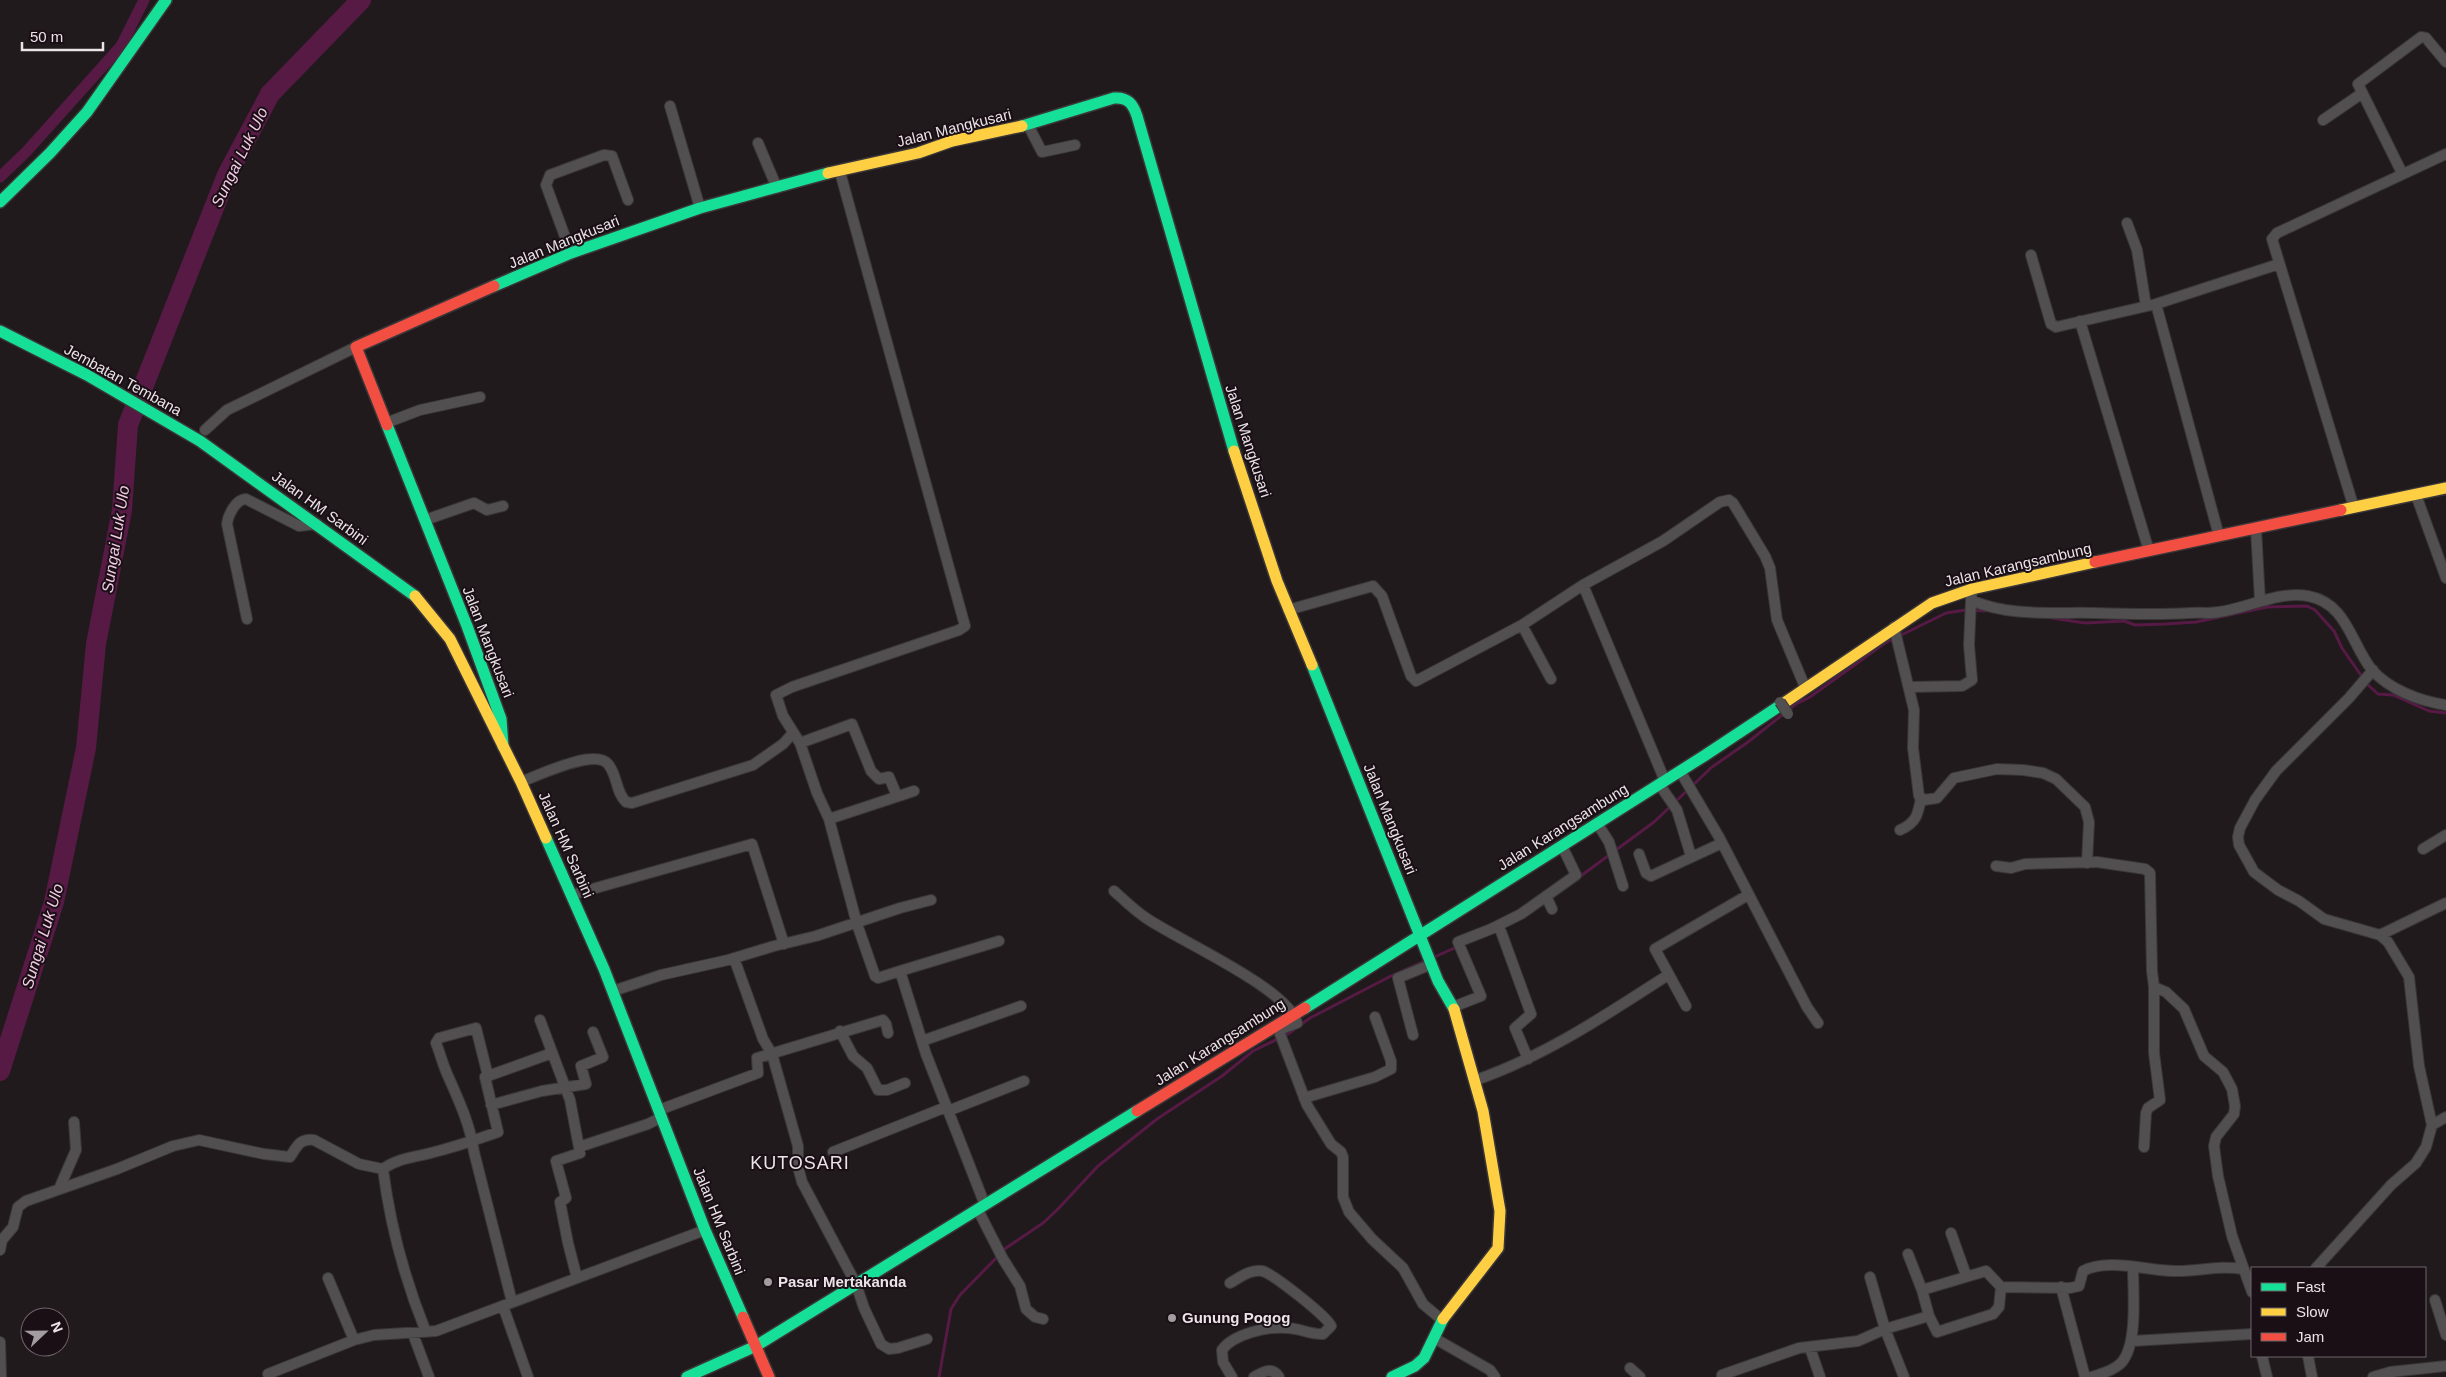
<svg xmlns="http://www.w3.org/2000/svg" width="2446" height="1377" font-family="Helvetica,sans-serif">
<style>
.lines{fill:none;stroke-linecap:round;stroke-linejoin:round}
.stream{stroke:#561a45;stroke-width:3}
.canal{stroke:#561a45;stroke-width:11}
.river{stroke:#561a45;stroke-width:20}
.street-casing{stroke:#3b3739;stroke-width:12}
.fast-casing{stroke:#3b3739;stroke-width:14}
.slow-casing{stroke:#3b3739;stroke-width:14}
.jam-casing{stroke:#3b3739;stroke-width:14}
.street{stroke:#514f50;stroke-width:10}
.fast{stroke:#16e098;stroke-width:11}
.slow{stroke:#ffcf43;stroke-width:11}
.jam{stroke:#f24e42;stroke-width:11}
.street-bridge-casing{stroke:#3b3739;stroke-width:12;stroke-linecap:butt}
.street-bridge{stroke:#514f50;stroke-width:10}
.poi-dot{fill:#a39da0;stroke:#190f15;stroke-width:2}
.labels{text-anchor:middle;stroke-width:4;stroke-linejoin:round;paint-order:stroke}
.street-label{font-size:15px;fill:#eae3e7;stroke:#190f15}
.poi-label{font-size:15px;font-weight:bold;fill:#eae3e7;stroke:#190f15;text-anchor:start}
.water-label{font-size:16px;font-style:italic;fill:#f3cae4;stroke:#190f15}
.quarter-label{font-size:18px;letter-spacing:1px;fill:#eae3e7;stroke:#190f15}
</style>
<rect width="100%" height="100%" fill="#201a1d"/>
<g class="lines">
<!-- stream -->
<path class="stream" d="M2045,617l40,6 39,-2 11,4 30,-1 31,-2 71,-15 40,-1 8,4 19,21 8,17 25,36 11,10 15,1 36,16 17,2
M1578,878l76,-56 58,-55 36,-25 48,-38 14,-7 75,-54 61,-30 20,-3 20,1
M1432,958l27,-12
M939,1377l12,-68 9,-14 46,-47 37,-25 14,-13 41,-44 59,-47 65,-43 31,-25 35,-17 22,-16 81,-42 36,-16"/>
<!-- canal -->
<path class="canal" d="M0,177l27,-26 94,-105 23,-46"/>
<!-- river -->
<path class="river" d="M0,1071l54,-169 32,-154 10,-104 26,-134 6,-85 99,-250 43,-81 91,-94"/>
<!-- street casing -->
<g class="street-casing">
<path id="street" d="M670,106l30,102
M2323,120l38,-26
M1028,125l14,27 33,-7
M758,143l19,45
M2402,173l-44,-89 63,-47 5,1 20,24
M2127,223l10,27 9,56
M571,253l-25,-68 4,-10 54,-20 8,1 16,44
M2031,255l20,69 5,3 100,-23 123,-40
M2156,304l63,232
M2080,321l69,230
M386,423l34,-13 60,-13
M205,430l22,-20 129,-63
M2416,495l30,83
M2354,508l-82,-269 5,-6 169,-79
M425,520l49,-17 13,7 16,-4
M2256,529l4,72
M1583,585l82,196
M1972,589l-1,11c37,17 84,12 123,13 32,1 63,2 95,0 10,-1 20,1 30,-1 29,-4 58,-21 89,-16 39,7 43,48 64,74 18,20 48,31 74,35
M1288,610l85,-24 9,10 29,80 5,5 106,-56 61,-40 80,-44 57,-39 9,-2 4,3 32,53 5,12 7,52 28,67
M247,619l-20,-95c1,-9 9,-25 19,-25l53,27 18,-2
M1522,625l29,54
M1894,627l20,83 -1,38 6,48 5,4 13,-2 17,-20 43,-9 26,1 20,3 13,6 29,28 4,15 -2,41
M1910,687l52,-1 10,-6 -3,-35 2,-45
M800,743l52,-19 19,47 8,8 10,-2 8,19
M1680,771l39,66 88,170 11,16
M521,782c18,-7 74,-34 87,-18 10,12 7,27 18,38l6,1 121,-38 30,-21 10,-11
M1659,784l18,26 14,46
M914,791l-85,28 28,105 18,52 3,2 22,-7 26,83 59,151
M829,819l-12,-26 -17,-50 -17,-27 -7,-21 16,-8 167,-57 6,-4 -125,-454
M1597,823l12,19 14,44
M1900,830c16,-7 18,-15 21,-32
M2423,849l23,-14
M1639,854l7,19 5,3 71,-33
M1996,866l15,2 14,-4 72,-2 48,7 5,4 2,98 2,16 12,5 18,17 20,47 19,16 9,17 3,17 -1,8 -18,23 -2,9 4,30 14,60 20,56
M1114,891c10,9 20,19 32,27 32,22 143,71 151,105l-16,6 -1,5 27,71 24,39 10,8 2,5v40l6,15 23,27 31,29 20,36 19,16
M571,895l181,-51 32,100
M1546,896l6,13
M1499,926l32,88 -16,14 13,31
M2380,935l66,-32
M734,958l29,81 9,15 26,92v21l4,15 54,102 8,24 17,36 8,5 9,-1 29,-9
M900,971l99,-30
M613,991l48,-16 67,-15 46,-14 42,-10 84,-28 31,-8
M1686,1006l-31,-57 93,-54
M1453,1007l28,-11 -23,-54 33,-13 30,-15 55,-39 -14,-29
M540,1020l30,80 10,53 -24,8 10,37 -6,4 8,41 9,35
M840,1031l13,25 14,12 11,22h9l18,-7
M1413,1035l-15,-57 34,-14
M922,1041l99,-35
M488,1076l64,-23
M1476,1080c69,-24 130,-65 192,-105
M1304,1098l71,-21 16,-8v-8l-16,-44
M491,1105l51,-14 44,-7 -5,-18 22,-9 -10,-25
M659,1110l99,-37 -1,-15 126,-38 3,4 2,9
M948,1111l76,-30
M2432,1125l14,-8
M579,1147l69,-23 14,-7
M2144,1147l2,-34 2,-5 12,-8 -6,-47v-66
M833,1152l113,-45
M59,1189l17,-39 -2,-28
M978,1210l25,49 17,27 6,23 9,8 8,2
M1951,1233l15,42
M0,1250l2,-10 11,-13 5,-20 8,-6 91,-32 56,-23 26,-6 65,14 26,3c7,-10 9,-19 24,-17l45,24 24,5
M1908,1254l14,36
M2316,1268l75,-83 25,-22 10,-16 6,-22 -13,-59 -10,-89 -21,-35 -8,-7 -56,-16 -25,-18 -21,-11 -24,-18 -15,-27 -1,-8 2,-9 15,-28 21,-29 73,-73 24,-28
M1870,1277l15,52 19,48
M328,1278l26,62
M1230,1283c9,-5 20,-14 32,-12 10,2 66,46 69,55l-8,8c-12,1 -24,-6 -36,-6 -19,-2 -54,6 -65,22l1,12 9,15
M2061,1287l24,90
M2435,1300l11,35
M503,1306l25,71
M1929,1316l8,16 56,-18 6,-7 2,-20
M426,1332c-21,-52 -36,-107 -43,-163 16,-12 36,-12 55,-18 20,-5 40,-12 60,-19l-13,-55 3,-1 -12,-48 -37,10 -3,5c4,10 7,22 12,33 11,25 22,48 26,76l38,150
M413,1334l16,43
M1434,1338l56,32 5,7
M2132,1341l120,-7
M0,1342l1,35
M1810,1348l10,29
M2262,1356l5,21
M2308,1356l4,21
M1630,1368l10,9
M2390,1372l56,-6
M268,1374l86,-34 20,-5 62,-4 269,-101
M1722,1375l77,-27 59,-7 27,-12 44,-13 -7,-26 64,-19 15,16 69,1 9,-2 4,-15c26,-14 68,1 95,0 25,0 39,-6 65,-2
M1254,1377c9,-5 18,-11 25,0
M2091,1377c11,-3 24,-7 31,-15 16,-19 11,-71 11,-95
M2373,1377l17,-5v5"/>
</g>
<!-- fast casing -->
<g class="fast-casing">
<path id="fast" d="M1022,126l92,-28c14,-1 19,6 23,18l97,335
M0,202l50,-49 37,-41 79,-112
M494,286l77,-33 129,-45 128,-35
M0,331l87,44 113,66 215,155
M387,425l80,201 34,93 2,27
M1312,665l126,316 16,28
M546,838l58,131 101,261 38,87
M1305,1008l399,-252 80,-53
M687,1377l69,-31 381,-235
M1392,1377l23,-11 9,-8 19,-39"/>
</g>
<!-- slow casing -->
<g class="slow-casing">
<path id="slow" d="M828,173l90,-20 34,-12 70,-15
M1234,451l43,130 35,84
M2341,510l105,-22
M415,596l35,43 71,143 25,56
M1784,703l148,-100 40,-14 123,-27
M1443,1319l55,-71 2,-37 -17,-100 -29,-102"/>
</g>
<!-- jam casing -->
<g class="jam-casing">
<path id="jam" d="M387,425l-31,-78 138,-61
M2095,562l246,-52
M1137,1111l168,-103
M743,1317l26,60"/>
</g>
<!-- street -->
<use href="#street" class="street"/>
<!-- fast -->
<use href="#fast" class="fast"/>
<!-- slow -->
<use href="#slow" class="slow"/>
<!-- jam -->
<use href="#jam" class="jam"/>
<!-- street-bridge casing -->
<g class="street-bridge-casing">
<path id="street-bridge" d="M1780,702l8,12"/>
</g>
<!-- street-bridge -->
<use href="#street-bridge" class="street-bridge"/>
</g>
<!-- markers -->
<g class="poi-dot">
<circle cx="768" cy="1282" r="5"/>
<circle cx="1172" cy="1318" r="5"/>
</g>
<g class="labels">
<!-- street labels -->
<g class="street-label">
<text transform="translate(954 128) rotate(-14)" y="5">Jalan Mangkusari</text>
<text transform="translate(564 242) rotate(-22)" y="5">Jalan Mangkusari</text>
<text transform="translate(123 380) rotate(29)" y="5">Jembatan Tembana</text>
<text transform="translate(1248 441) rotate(72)" y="5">Jalan Mangkusari</text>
<text transform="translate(320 508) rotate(36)" y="5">Jalan HM Sarbini</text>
<text transform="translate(2018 565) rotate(-13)" y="5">Jalan Karangsambung</text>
<text transform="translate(488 642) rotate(69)" y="5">Jalan Mangkusari</text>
<text transform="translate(1390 819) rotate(68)" y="5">Jalan Mangkusari</text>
<text transform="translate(1563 827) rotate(-32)" y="5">Jalan Karangsambung</text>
<text transform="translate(566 845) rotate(66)" y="5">Jalan HM Sarbini</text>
<text transform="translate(1220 1042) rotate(-32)" y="5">Jalan Karangsambung</text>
<text transform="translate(719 1221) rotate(68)" y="5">Jalan HM Sarbini</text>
</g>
<!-- poi labels -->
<g class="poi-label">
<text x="778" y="1287">Pasar Mertakanda</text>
<text x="1182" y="1323">Gunung Pogog</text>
</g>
<!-- water labels -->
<g class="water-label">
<text transform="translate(239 157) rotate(-64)" y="6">Sungai Luk Ulo</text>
<text transform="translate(115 539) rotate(-81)" y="6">Sungai Luk Ulo</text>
<text transform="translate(42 936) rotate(-73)" y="6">Sungai Luk Ulo</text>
</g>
<!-- quarter labels -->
<g class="quarter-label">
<text x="800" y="1169">KUTOSARI</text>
</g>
</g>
<!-- legend -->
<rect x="2251" y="1267" width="175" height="90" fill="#190f15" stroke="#6d6469"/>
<rect x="2261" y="1283" width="25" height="8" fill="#16e098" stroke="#6d6469"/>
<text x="2296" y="1292" font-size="15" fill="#eae3e7">Fast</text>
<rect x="2261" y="1308" width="25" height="8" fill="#ffcf43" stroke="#6d6469"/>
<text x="2296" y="1317" font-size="15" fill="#eae3e7">Slow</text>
<rect x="2261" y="1333" width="25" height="8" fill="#f24e42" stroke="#6d6469"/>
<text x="2296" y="1342" font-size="15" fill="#eae3e7">Jam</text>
<!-- north arrow -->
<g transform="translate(45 1332) rotate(68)"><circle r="24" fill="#190f15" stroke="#6d6469"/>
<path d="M0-4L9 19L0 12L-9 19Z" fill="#a39da0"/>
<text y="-8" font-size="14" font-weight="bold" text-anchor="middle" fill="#eae3e7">N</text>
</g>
<!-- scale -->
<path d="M22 42v8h81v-8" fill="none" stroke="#eae3e7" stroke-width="2.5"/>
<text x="30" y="42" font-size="15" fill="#eae3e7" stroke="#190f15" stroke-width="4" paint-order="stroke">50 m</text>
</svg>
